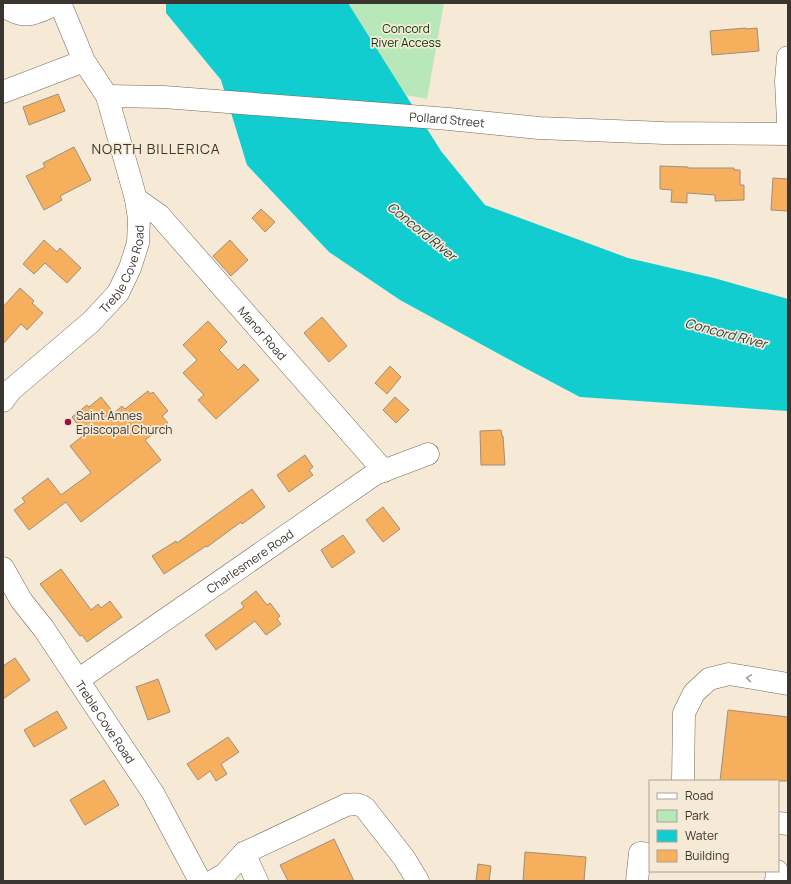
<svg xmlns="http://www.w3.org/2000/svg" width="791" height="884" font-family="Manrope,sans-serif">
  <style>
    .green { fill: #b8e8b9 }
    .water { fill: #12cdd0 }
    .building { fill: #f6af5c; stroke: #9e8e7f }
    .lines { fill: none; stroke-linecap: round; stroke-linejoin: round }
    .minor-casing { stroke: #736857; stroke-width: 23 }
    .minor { stroke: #fff; stroke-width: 22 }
    .oneway { stroke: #9c9a96 }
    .poi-dot { fill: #a40a3e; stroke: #f6ead6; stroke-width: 1.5 }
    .labels { text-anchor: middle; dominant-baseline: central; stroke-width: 3.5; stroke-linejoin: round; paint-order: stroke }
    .park-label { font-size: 12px; fill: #003908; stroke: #f6ead6 }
    .street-label { font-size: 12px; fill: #3a352e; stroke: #f6ead6 }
    .poi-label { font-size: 12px; fill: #3a352e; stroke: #f6ead6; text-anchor: start }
    .water-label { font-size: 13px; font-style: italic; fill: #1d3737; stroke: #f6ead6 }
    .quarter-label { font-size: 14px; letter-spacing: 1px; fill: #3a352e; stroke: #f6ead6 }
  </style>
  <rect width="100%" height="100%" fill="#f6ead6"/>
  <path class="green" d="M348 3H444L427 99 406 95Z"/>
  <path class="water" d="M166 3H348L441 151 485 205 628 258 714 278 788 299V411L580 397 523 367 400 300 329 252 247 165 221 80 166 13Z"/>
  <path class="building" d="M746 28V29L757 28 759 51 712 55 710 31Z
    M58 94 65 111 29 125 23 107Z
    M74 147 91 180 60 196 62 200 44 210 26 176 45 167 43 163Z
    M660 166 688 167V168H734V170H740V185H744V200L715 201V195L687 193V203L671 202 672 190 660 189Z
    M773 178 788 179V211L771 210Z
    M261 209 275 222 265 232 252 218Z
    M44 240 57 252 60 248 81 268 67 283 45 263 34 274 23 264Z
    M230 240 248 260 231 276 213 256Z
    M20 288 34 301 32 303 43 313 27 330 21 324 3 344V307Z
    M322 317 347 346 329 362 304 333Z
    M208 321 227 342 219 350 238 370 244 364 259 380 216 419 198 400 204 395 183 373 197 360 183 345Z
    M390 366 401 377 387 394 375 383Z
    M148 391 150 394 153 392 168 411 162 416 168 423 145 440 161 460 81 522 66 502 29 530 14 510 25 502 22 498 48 478 61 495 91 473 70 446 85 434 72 417 87 405 89 407 101 397 114 413 122 406 125 409Z
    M395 397 409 410 396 423 383 410Z
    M501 430 502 436H503L505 465H481L480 431Z
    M305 455 313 467 309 470 313 475 289 492 277 475Z
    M252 489 265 507 242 524 241 522 207 547 206 546 164 574 152 556 176 541 177 543Z
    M383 507 400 529 383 542 366 520Z
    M343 535 355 552 332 568 321 550Z
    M61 569 91 610 98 604 101 608 110 601 122 617 87 642 82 635 80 636 40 584Z
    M256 591 267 605 270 603 280 616 277 619 281 624 266 635 255 621 216 650 205 635 244 607 241 603Z
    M15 658 30 680 3 699V666Z
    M158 679 170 712 148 720 136 687Z
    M728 710 788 717V781H720Z
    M57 711 67 728 34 747 24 730Z
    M228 737 239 752 221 764 227 774 216 781 210 771 198 780 187 764Z
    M104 780 119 805 85 825 70 800Z
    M334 839 354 881H288L280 865Z
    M525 852 586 857 584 881H523Z
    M478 864 491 866 489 881H476Z"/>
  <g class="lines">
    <defs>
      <g id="minor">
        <path d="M3 5C25 22 36 13 58 3"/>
        <path d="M788 57 786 81 788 122"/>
        <path d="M3 92 84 61"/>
        <path id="s1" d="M107 96 164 97 449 119 539 128 664 133 788 134"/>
        <path id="s2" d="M136 199 159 215 384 471"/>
        <path id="s3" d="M3 401 11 390 91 322 118 293 130 268 138 243 139 219 136 199 107 96 84 61 60 3"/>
        <path id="s4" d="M3 568 21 600 44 629 153 793 200 881"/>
        <path id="s5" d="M78 680 375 474 428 454"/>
        <path d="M683 781 684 713 694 693 709 679 729 674 788 684"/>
        <path d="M778 823 788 824"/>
        <path d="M244 853 257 881"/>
        <path d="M213 881 225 874 244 853 346 805C354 804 358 803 365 808L404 858 418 881"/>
        <path d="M637 881 640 853 650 854"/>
        <path d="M776 881 777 871"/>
      </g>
    </defs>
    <use href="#minor" class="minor-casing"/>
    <use href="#minor" class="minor"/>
  </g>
  <defs><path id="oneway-chevron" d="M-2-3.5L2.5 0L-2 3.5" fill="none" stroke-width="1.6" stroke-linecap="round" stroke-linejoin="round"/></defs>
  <use class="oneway" href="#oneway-chevron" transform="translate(749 678) rotate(-171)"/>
  <circle class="poi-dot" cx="68" cy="422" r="4"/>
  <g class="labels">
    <g class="park-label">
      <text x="406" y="28">Concord<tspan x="406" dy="14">River Access</tspan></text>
    </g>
    <g class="street-label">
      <text stroke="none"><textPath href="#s1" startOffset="341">Pollard Street</textPath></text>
      <text stroke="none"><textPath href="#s3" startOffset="182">Treble Cove Road</textPath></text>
      <text stroke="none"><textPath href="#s2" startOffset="185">Manor Road</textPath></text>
      <text stroke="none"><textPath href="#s5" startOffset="209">Charlesmere Road</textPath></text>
      <text stroke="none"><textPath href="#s4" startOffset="185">Treble Cove Road</textPath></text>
    </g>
    <g class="poi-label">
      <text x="76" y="415">Saint Annes<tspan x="76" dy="14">Episcopal Church</tspan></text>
    </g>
    <g class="water-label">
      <text transform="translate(422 231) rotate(39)">Concord River</text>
      <text transform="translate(726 333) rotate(15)">Concord River</text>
    </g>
    <g class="quarter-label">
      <text x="156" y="148">NORTH BILLERICA</text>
    </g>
  </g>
  <rect width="791" height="884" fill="none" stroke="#3a352e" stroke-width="8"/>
  <rect x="649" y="780" width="130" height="92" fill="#f6ead6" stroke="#aba293"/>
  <rect x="657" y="793" width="20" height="6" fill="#ffffff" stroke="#aba293"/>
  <text x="685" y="800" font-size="12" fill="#3a352e">Road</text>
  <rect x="657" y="810" width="20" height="12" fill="#b8e8b9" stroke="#aba293"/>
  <text x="685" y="820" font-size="12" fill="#3a352e">Park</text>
  <rect x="657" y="830" width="20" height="12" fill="#12cdd0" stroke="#aba293"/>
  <text x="685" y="840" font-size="12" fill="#3a352e">Water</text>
  <rect x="657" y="850" width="20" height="12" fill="#f6af5c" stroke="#aba293"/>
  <text x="685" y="860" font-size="12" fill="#3a352e">Building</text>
</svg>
